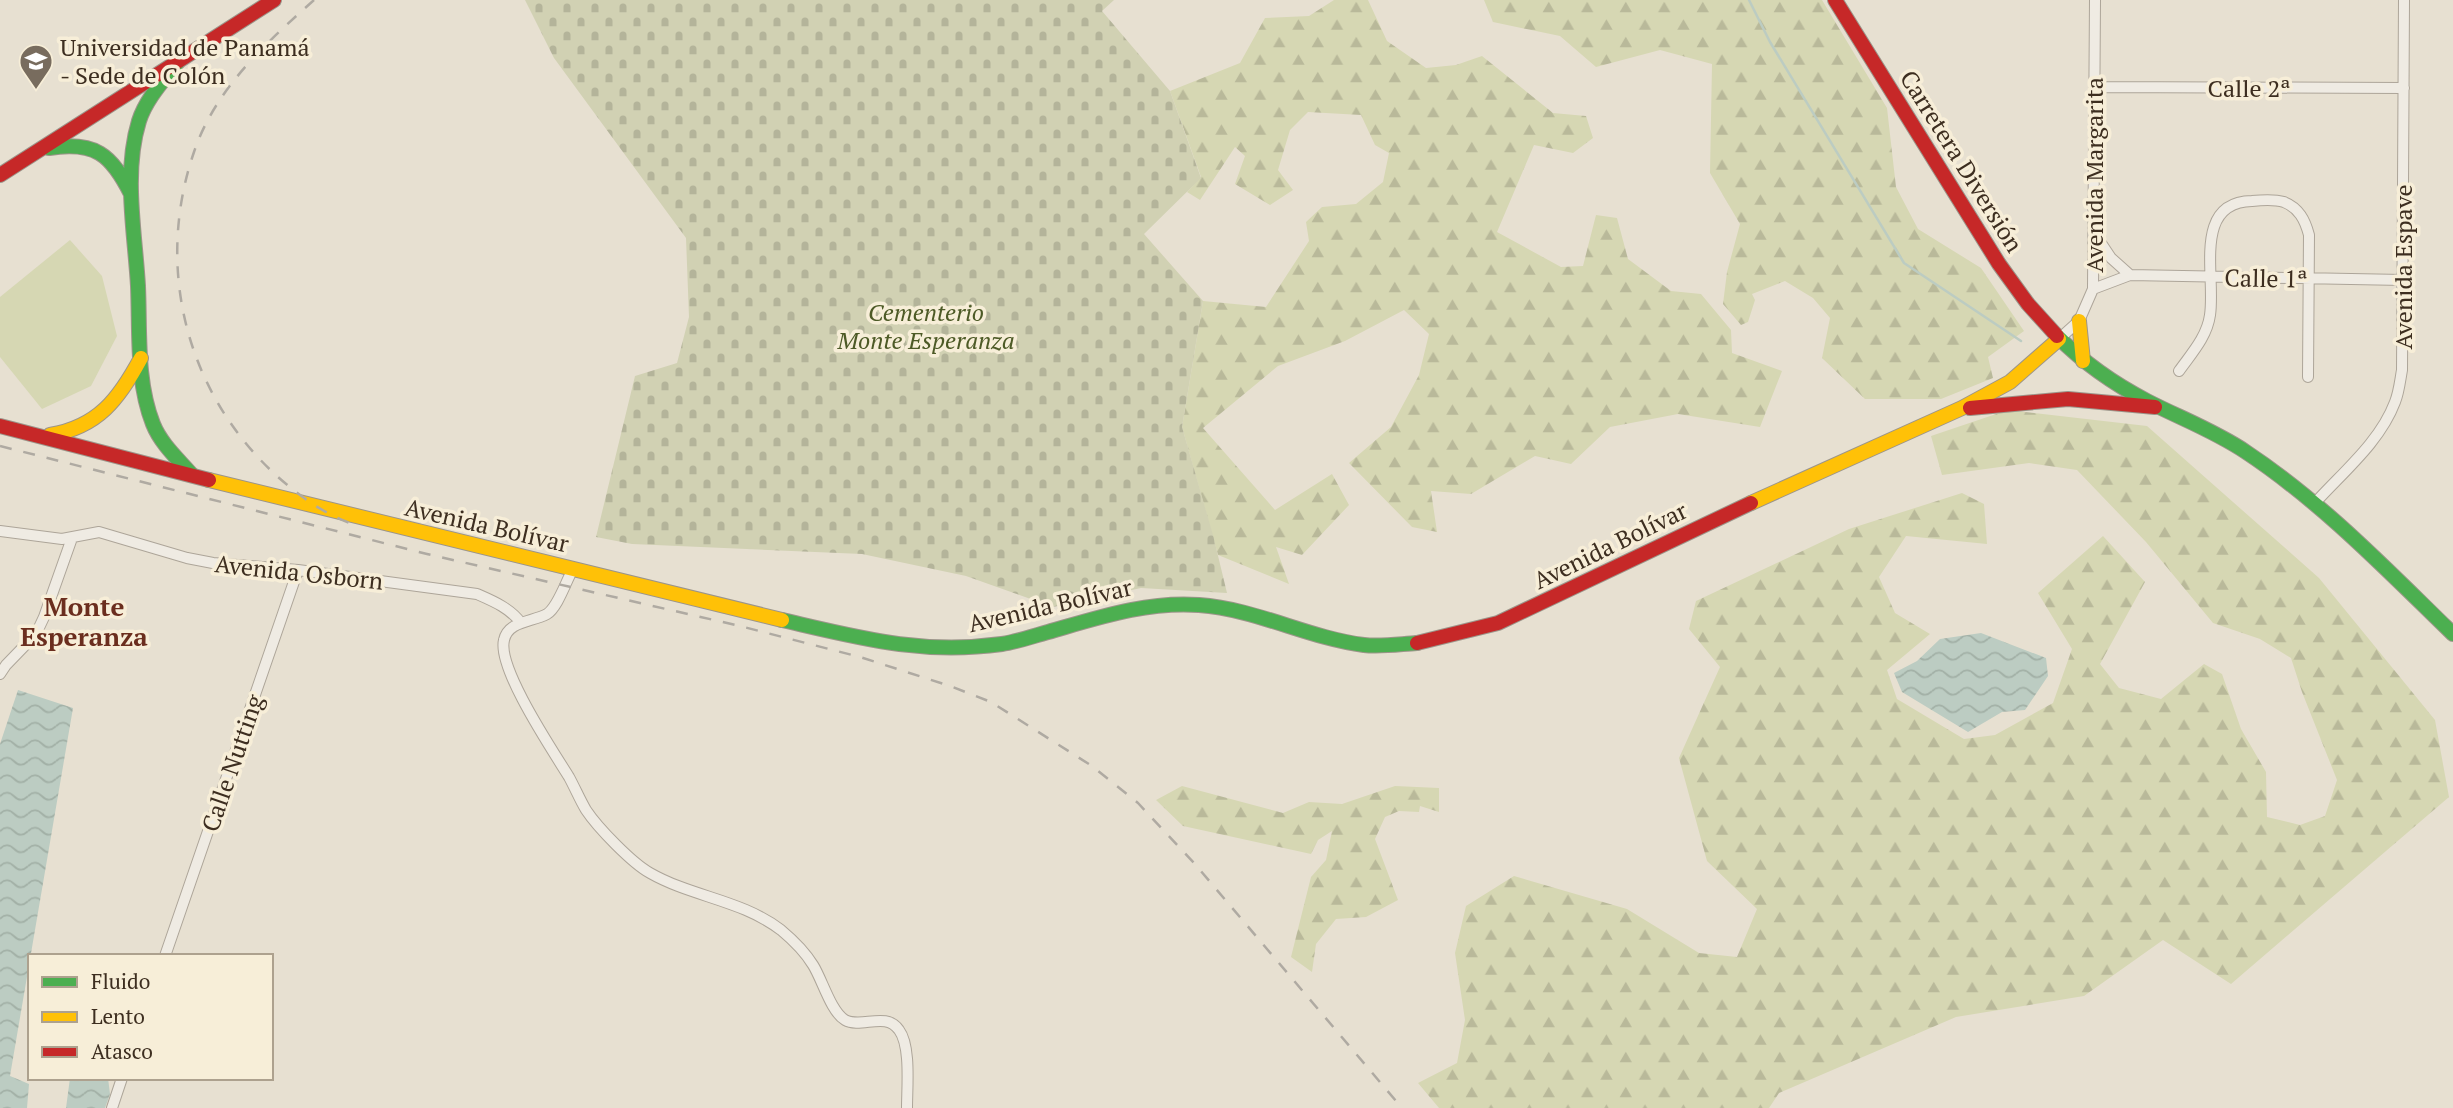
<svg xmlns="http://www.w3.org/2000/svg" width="2453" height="1108" font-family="'PT Serif',serif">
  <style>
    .forest { fill: url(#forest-firs) }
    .cemetery { fill: url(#cemetery-stones) }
    .park { fill: #d6d7b3 }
    .water { fill: url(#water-waves) }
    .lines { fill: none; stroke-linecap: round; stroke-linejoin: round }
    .stream { stroke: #bcccc2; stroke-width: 2.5 }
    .street-casing { stroke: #ada599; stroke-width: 12 }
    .fast-casing { stroke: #9c958a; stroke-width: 16 }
    .slow-casing { stroke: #9c958a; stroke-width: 16 }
    .jam-casing { stroke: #9c958a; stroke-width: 16 }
    .street { stroke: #efebe3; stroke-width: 10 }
    .fast { stroke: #4caf50; stroke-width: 14 }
    .slow { stroke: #ffc107; stroke-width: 14 }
    .jam { stroke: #c62828; stroke-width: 14 }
    .rail { stroke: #afaaa2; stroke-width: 2.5; stroke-dasharray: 12 12; stroke-linecap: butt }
    .labels { text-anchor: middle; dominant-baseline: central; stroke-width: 7; stroke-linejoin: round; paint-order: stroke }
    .poi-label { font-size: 24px; fill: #3d2e20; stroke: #f7eed8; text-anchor: start }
    .street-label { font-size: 24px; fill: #3d2e20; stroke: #f7eed8 }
    .park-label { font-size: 24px; font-style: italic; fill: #4d5a26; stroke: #f7eed8 }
    .neighbourhood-label { font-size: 26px; font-weight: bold; fill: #6b2e1e; stroke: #f7eed8 }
  </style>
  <defs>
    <pattern id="forest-firs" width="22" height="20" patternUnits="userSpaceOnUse" patternTransform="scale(1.75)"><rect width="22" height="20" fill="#d6d7b3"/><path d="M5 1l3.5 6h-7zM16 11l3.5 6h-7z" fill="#b9b99a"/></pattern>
    <pattern id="cemetery-stones" width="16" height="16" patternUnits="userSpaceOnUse" patternTransform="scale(1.75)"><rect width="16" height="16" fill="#d1d1b3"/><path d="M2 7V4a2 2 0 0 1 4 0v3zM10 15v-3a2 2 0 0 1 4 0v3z" fill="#b4b49a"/></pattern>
    <pattern id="water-waves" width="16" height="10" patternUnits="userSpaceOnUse" patternTransform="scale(1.75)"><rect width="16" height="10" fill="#bcccc2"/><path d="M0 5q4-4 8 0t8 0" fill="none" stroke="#a2b0a6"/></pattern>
  </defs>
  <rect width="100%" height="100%" fill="#e7e0d1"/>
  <path class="forest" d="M1334 0H1368L1387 41 1426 68 1456 65 1482 56 1553 113 1586 116 1593 138 1573 153 1534 145 1497 232 1561 267 1583 266 1596 215 1617 218 1628 259 1671 291 1701 294 1731 330 1732 353 1782 371 1760 427 1678 414 1610 427 1571 464 1535 456 1471 494 1431 491 1437 532 1412 527 1349 463 1391 427 1419 375 1429 334 1404 310 1345 341 1278 366 1203 428 1275 510 1332 474 1349 505 1302 555 1276 547 1289 584 1218 555 1182 427 1203 301 1266 307 1309 241 1306 222 1322 207 1356 204 1383 182 1389 153 1375 145 1361 115 1308 112 1290 130 1278 170 1293 190 1270 205 1235 184 1245 156 1235 147 1200 200 1187 192 1201 177 1170 91 1240 63 1265 18 1309 16Z
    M1484 0H1822L1887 108 1896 187 1918 229 1981 268 2024 331 1988 357 1993 378 1941 399H1865L1822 358 1830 318 1813 298 1785 281 1752 294 1755 300 1748 322 1741 325 1723 304 1727 272 1740 224 1710 173 1712 64 1660 50 1596 67 1560 36 1493 22Z
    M2008 410 2147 426 2319 578 2435 720 2449 797 2231 984 2163 940 2084 996 1956 1017 1779 1093 1769 1108H1439L1418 1083 1457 1063 1465 1020 1455 953 1466 906 1514 876 1627 909 1699 953 1737 957 1757 909 1707 861 1679 758 1720 667 1689 629 1696 601 1849 529 1962 493 1984 504 1987 544 1906 536 1879 577 1895 613 1930 634 1887 670 1897 699 1964 739 1995 735 2053 703 2072 649 2038 593 2103 536 2145 582 2100 664 2119 688 2161 699 2204 664 2222 674 2241 729 2266 772 2267 817 2300 825 2325 816 2337 780 2302 692 2291 658 2260 639 2213 623 2146 542 2077 470 2029 463 1942 475 1931 436Z
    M1182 786 1283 813 1309 802 1342 804 1395 786 1439 788V812L1420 806 1419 812 1399 811 1385 817 1375 839 1398 900 1366 917 1336 919 1316 944 1312 972 1291 957 1311 877 1326 860 1332 831 1318 840 1311 854 1183 826 1156 800Z"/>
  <path class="cemetery" d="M525 0H1114L1102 11 1170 91 1201 178 1144 234 1203 301 1182 427 1213 535 1227 593 1141 588 1053 607 966 576 862 554 632 544 596 537 635 376 677 363 689 317 686 238 554 58Z"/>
  <path class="park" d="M70 240 102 276 117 336 91 386 42 409 0 357V297Z"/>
  <path class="water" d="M1981 633 2046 658 2048 676 2025 710 2002 712 1968 732 1902 692 1894 673 1917 661 1940 639Z
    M18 690 73 708 10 1076 29 1084 27 1108H0V744Z
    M70 1078H108L110 1094 105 1108H66Z"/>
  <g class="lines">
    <path class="stream" d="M1749 0 1770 42 1904 263 2021 341"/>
    <defs>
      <path id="street" d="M2094 87 2404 88
        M2095 234 2111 258 2130 275
        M2093 289 2130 275 2403 280
        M2059 339 2079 321 2093 289 2095 0
        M2179 371C2191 354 2207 337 2210 315 2216 276 2192 202 2252 201 2262 200 2274 199 2284 202 2299 208 2305 220 2309 235L2308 377
        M2315 503C2343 472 2380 442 2395 402 2399 392 2400 381 2402 370L2404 0
        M0 531 62 539 99 532 187 558 213 563 298 570 477 594C493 601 510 608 521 623
        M573 569C566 581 558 607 547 614 532 622 508 621 504 640 497 668 553 751 569 777 575 788 580 800 586 810 598 828 632 863 650 873 692 897 742 900 781 930 793 940 805 952 813 965 822 979 831 1012 845 1020 861 1029 886 1011 899 1030 911 1046 907 1087 907 1108
        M0 674 6 665 36 634 44 617 72 538
        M165 956 298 570
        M112 1108 122 1078"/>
      <path id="fast" d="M177 63C163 81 146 99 139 121 123 173 135 233 138 286 140 332 136 381 153 424 161 444 178 459 192 475
        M49 148C95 141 111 154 131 194
        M2057 336C2083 362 2114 384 2147 401 2180 418 2215 431 2246 452 2323 503 2387 570 2453 634
        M782 620C860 638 921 655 1002 644 1017 642 1033 636 1048 632 1097 618 1147 601 1199 605 1256 609 1308 638 1364 645 1381 647 1400 644 1417 643"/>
      <path id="slow" d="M2079 321 2083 361
        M50 435C98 427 119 399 141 358
        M209 480 782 620
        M1751 503 1962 408 2010 382 2059 339"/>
      <path id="jam" d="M1835 0 1999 264 2028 304 2057 336
        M0 175 274 0
        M1970 408 2068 399 2155 407
        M0 426 209 480
        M1417 643 1498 623 1751 503"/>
    </defs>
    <use href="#street" class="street-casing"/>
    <use href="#fast" class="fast-casing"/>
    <use href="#slow" class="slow-casing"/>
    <use href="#jam" class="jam-casing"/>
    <use href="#street" class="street"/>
    <use href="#fast" class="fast"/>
    <use href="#slow" class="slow"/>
    <use href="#jam" class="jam"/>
    <path class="rail" d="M314 0C266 43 215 89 194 152 154 269 187 395 278 477 302 498 328 517 359 526
      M0 446 427 554 740 626 860 657 950 686 991 702 1092 766 1138 803 1194 863 1402 1108"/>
  </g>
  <defs>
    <symbol id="university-pin" viewBox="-11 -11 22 30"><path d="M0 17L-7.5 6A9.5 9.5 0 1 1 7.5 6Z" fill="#786c5e" stroke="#f7eed8"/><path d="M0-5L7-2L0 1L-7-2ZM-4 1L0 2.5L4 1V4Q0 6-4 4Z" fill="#fff"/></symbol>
  </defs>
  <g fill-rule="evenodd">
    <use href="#university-pin" x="17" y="42" width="38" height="52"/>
  </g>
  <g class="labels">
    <g class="poi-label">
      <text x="60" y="47">Universidad de Panamá<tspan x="60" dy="28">- Sede de Colón</tspan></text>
    </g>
    <g class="street-label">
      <text x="2249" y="88">Calle 2ª</text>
      <text transform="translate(1962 161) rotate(58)">Carretera Diversión</text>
      <text transform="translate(2094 175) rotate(-90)">Avenida Margarita</text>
      <text transform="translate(2403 267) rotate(-90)">Avenida Espave</text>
      <text transform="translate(2266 278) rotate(1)">Calle 1ª</text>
      <text transform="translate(487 525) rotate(13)">Avenida Bolívar</text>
      <text transform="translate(1610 545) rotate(-26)">Avenida Bolívar</text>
      <text transform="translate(299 572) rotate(6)">Avenida Osborn</text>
      <text transform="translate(1050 605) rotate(-13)">Avenida Bolívar</text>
      <text transform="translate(232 763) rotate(-71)">Calle Nutting</text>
    </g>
    <g class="park-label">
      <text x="926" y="312">Cementerio<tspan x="926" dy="28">Monte Esperanza</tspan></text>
    </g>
    <g class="neighbourhood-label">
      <text x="84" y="606">Monte<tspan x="84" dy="30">Esperanza</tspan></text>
    </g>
  </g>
  <rect x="28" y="954" width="245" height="126" fill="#f7eed8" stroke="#ada18e" stroke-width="2"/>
  <rect x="42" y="977" width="35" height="10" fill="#4caf50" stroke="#ada18e" stroke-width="2"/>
  <text x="91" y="989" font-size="21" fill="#3d2e20">Fluido</text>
  <rect x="42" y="1012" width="35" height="10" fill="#ffc107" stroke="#ada18e" stroke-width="2"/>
  <text x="91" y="1024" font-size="21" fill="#3d2e20">Lento</text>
  <rect x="42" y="1047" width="35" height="10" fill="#c62828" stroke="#ada18e" stroke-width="2"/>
  <text x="91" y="1059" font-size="21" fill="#3d2e20">Atasco</text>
</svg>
